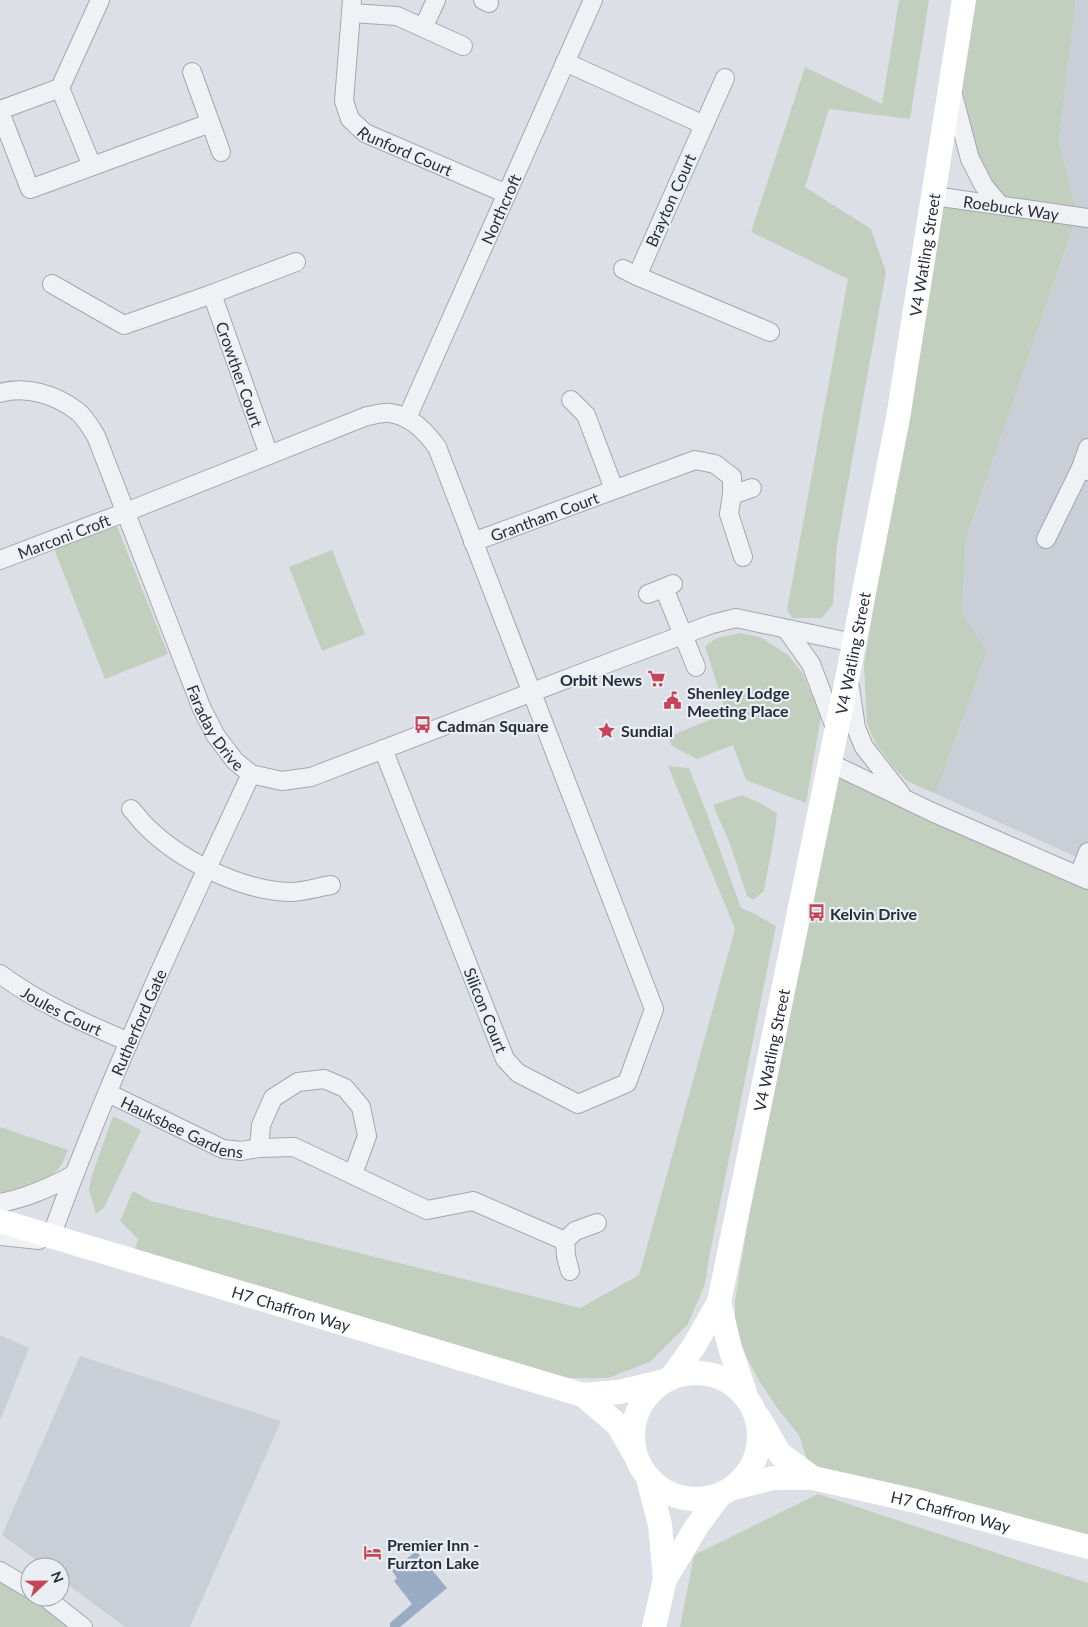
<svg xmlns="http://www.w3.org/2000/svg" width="1088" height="1627" font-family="Lato,sans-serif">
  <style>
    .built { fill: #cacfd7 }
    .green { fill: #c2cfbe }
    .water { fill: #98adc4 }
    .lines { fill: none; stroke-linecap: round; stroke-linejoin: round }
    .street-casing { stroke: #a2a7af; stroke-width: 20 }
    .street { stroke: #eff1f4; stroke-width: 18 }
    .secondary { stroke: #fff; stroke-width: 24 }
    .labels { text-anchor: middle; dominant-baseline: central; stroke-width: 4.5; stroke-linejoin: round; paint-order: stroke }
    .street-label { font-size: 16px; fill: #272e3b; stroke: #ebeff4 }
    .poi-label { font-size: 16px; font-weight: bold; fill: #272e3b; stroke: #ebeff4; text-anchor: start }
  </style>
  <rect width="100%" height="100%" fill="#dce0e6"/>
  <path class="built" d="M1076 0H1088V862L936 794 987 651 962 613 966 539 1077 216 1059 138Z
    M0 1335 29 1348 0 1421Z
    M80 1356 281 1421 190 1627H125L60 1579V1567H45L2 1535Z"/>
  <path class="green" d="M899 0H929L910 119 829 109 805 187 871 229 886 272 837 544 833 604 822 618H792L787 610 848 279 751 232 805 67 882 104Z
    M964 0H1076L1059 138 1077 216 966 539 962 613 987 651 936 794 907 781 894 768 876 744 867 724 864 665 888 521 934 196 999 205 984 186 951 86Z
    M116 524 168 654 105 679 54 549Z
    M332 550 365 634 322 651 289 567Z
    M740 633 760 637 788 655 803 674 821 717 806 803 746 780 733 745 697 759 672 746 668 737 726 713 705 646 717 638Z
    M830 763 1088 880V1547L813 1478 799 1435 778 1409 761 1384 746 1356 735 1331V1301L796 921Z
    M668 766 689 768 707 814 741 908 755 914 776 926 709 1258 705 1284 688 1324 650 1362 608 1378H567L135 1249 138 1239 120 1221 133 1191 151 1201 580 1308 639 1275 735 929Z
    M742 795 760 803 777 813C775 839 768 865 764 891L753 900 747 896 730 844 713 805Z
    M113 1116 141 1130 104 1208 96 1214 89 1190 92 1175Z
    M0 1127 68 1150C65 1156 63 1164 59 1168 45 1183 20 1191 0 1192Z
    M818 1494 1088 1583V1627H680L694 1555Z
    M0 1571 30 1597H45L83 1627H0Z"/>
  <path class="water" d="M416 1551 447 1588 400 1627H390V1623L412 1604 394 1581 397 1578 392 1571Z"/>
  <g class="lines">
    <defs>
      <g id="street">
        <path id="s1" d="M352 0 344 101 350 119 365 133 507 194"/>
        <path d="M483 0 489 3"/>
        <path d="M351 13 397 16 463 46"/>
        <path d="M424 26 436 0"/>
        <path d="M565 62 704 125 637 276 770 332"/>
        <path d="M192 72 221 152"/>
        <path d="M60 88 92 166"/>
        <path d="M952 91 970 159 984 186 1000 205"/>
        <path d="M0 110 60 88 100 0"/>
        <path d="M0 112 30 189 210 123"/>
        <path d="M704 125 725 78"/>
        <path id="s2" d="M934 196 1088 218"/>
        <path d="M623 269 637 276"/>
        <path id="s3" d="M52 284 124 325 212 294 269 455"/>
        <path d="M212 294 296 262"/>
        <path id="s4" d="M0 393C26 385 56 395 77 411 85 417 91 428 96 436L202 709 216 736 235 761 251 774 282 781 311 777 616 660 712 624 736 618 854 643"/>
        <path d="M571 400 586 415 614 489"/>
        <path id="s5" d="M407 418 593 0"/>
        <path d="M1088 448 1081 468 1088 471"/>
        <path d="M732 495 752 488"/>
        <path d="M1046 539 1081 468"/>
        <path id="s6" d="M473 542 695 460 715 464 732 477V495L729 514 743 557"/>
        <path id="s7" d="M0 560 126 512 367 416C374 415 383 412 390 413 411 416 425 431 437 447L654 1009 627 1083 578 1104 518 1073 505 1059 383 749"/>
        <path d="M664 588 696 667"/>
        <path d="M648 594 673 584"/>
        <path d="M786 629 811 664 836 730"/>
        <path d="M850 687 856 728 864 747 901 794"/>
        <path d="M830 763 932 812 1088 880"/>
        <path d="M131 809C137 815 142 823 149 829 182 861 243 891 290 892 303 892 318 887 331 885"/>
        <path d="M1079 875 1088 852"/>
        <path id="s8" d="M0 974C39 1003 84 1023 129 1042"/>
        <path id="s9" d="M108 1093 223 1149 241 1151 259 1148 294 1147 427 1210 473 1201 565 1241 566 1256 570 1271"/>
        <path d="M259 1148 261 1125 273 1098 298 1082 324 1079 345 1088 361 1107 367 1136 353 1174"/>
        <path d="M0 1203C27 1198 49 1188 73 1175"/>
        <path d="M0 1236 39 1240"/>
        <path id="s10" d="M51 1237C108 1079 180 926 251 774"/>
        <path d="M565 1241 575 1231 597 1223"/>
        <path d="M0 1571 30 1589"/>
        <path d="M45 1597 83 1627"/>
      </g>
    </defs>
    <use href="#street" class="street-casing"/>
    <use href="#street" class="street"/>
    <g class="secondary">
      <path id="s11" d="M0 1221 583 1395 619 1392 665 1381"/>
      <path d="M719 1302 730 1348 746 1396"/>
      <circle cx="696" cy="1436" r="63"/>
      <path id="s12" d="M672 1377 694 1346 719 1302 848 674 898 418 964 0"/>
      <path d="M583 1395 618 1425 634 1453"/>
      <path d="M759 1418 780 1454 813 1478"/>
      <path d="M648 1478 660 1525 665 1579 654 1627"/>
      <path id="s13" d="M734 1488 773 1478H813L916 1501 1088 1547"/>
      <path d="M665 1579 697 1526 719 1496"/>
    </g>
  </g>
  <defs>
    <symbol id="supermarket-bare" viewBox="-9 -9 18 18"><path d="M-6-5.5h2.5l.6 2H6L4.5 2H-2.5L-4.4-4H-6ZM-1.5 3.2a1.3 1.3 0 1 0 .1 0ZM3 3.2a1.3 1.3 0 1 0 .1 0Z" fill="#c64558" stroke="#ebeff4" stroke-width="2.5" paint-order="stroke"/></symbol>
    <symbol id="civic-bare" viewBox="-9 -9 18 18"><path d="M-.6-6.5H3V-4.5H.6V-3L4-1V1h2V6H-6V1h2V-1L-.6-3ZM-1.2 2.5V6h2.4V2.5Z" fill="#c64558" stroke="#ebeff4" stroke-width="2.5" paint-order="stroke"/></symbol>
    <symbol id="bus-bare" viewBox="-9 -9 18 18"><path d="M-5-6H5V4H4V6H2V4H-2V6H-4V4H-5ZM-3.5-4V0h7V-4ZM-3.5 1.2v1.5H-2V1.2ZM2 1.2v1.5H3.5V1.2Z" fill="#c64558" stroke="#ebeff4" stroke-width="2.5" paint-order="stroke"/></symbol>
    <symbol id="sight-bare" viewBox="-9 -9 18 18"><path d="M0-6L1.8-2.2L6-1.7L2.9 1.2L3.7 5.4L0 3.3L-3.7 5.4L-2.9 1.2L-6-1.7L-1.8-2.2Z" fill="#c64558" stroke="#ebeff4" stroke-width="2.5" paint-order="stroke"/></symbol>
    <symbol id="hotel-bare" viewBox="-9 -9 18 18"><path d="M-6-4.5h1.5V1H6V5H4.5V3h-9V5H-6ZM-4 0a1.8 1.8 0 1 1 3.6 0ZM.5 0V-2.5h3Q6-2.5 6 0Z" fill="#c64558" stroke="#ebeff4" stroke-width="2.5" paint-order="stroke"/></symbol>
  </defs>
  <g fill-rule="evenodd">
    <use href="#supermarket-bare" x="644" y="666" width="25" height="25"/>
    <use href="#civic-bare" x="660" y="688" width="25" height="25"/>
    <use href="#bus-bare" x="410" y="712" width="25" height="25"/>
    <use href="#sight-bare" x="594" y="718" width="25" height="25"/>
    <use href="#bus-bare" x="804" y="900" width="25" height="25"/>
    <use href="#hotel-bare" x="360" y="1540" width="25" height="25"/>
  </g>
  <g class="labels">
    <g class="street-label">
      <text stroke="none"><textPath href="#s1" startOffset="185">Runford Court</textPath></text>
      <text transform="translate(670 200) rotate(-66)">Brayton Court</text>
      <text stroke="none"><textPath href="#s2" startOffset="78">Roebuck Way</textPath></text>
      <text stroke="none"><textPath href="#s5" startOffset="229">Northcroft</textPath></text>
      <text stroke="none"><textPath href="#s12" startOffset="1156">V4 Watling Street</textPath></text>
      <text stroke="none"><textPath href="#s3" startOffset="261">Crowther Court</textPath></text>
      <text stroke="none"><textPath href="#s6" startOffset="76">Grantham Court</textPath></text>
      <text stroke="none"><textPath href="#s7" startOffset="68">Marconi Croft</textPath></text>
      <text stroke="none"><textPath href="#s12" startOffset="751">V4 Watling Street</textPath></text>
      <text stroke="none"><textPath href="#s4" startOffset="429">Faraday Drive</textPath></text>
      <text stroke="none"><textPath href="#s8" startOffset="72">Joules Court</textPath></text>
      <text transform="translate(486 1010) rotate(68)">Silicon Court</text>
      <text stroke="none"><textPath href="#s10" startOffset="232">Rutherford Gate</textPath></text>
      <text stroke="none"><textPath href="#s12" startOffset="346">V4 Watling Street</textPath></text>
      <text stroke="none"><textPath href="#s9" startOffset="82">Hauksbee Gardens</textPath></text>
      <text stroke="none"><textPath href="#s11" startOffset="304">H7 Chaffron Way</textPath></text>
      <text stroke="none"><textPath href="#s13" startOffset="222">H7 Chaffron Way</textPath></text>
    </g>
    <g class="poi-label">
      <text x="642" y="679" text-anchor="end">Orbit News</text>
      <text x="687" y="692">Shenley Lodge<tspan x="687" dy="18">Meeting Place</tspan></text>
      <text x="437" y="725">Cadman Square</text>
      <text x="621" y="730">Sundial</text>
      <text x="830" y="913">Kelvin Drive</text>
      <text x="387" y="1544">Premier Inn -<tspan x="387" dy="18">Furzton Lake</tspan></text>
    </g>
  </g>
  <g transform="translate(45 1582) rotate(68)"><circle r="24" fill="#ebeff4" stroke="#9da2aa"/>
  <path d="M0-4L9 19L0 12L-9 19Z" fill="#c64558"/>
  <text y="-8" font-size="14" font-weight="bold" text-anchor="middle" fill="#272e3b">N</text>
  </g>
</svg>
